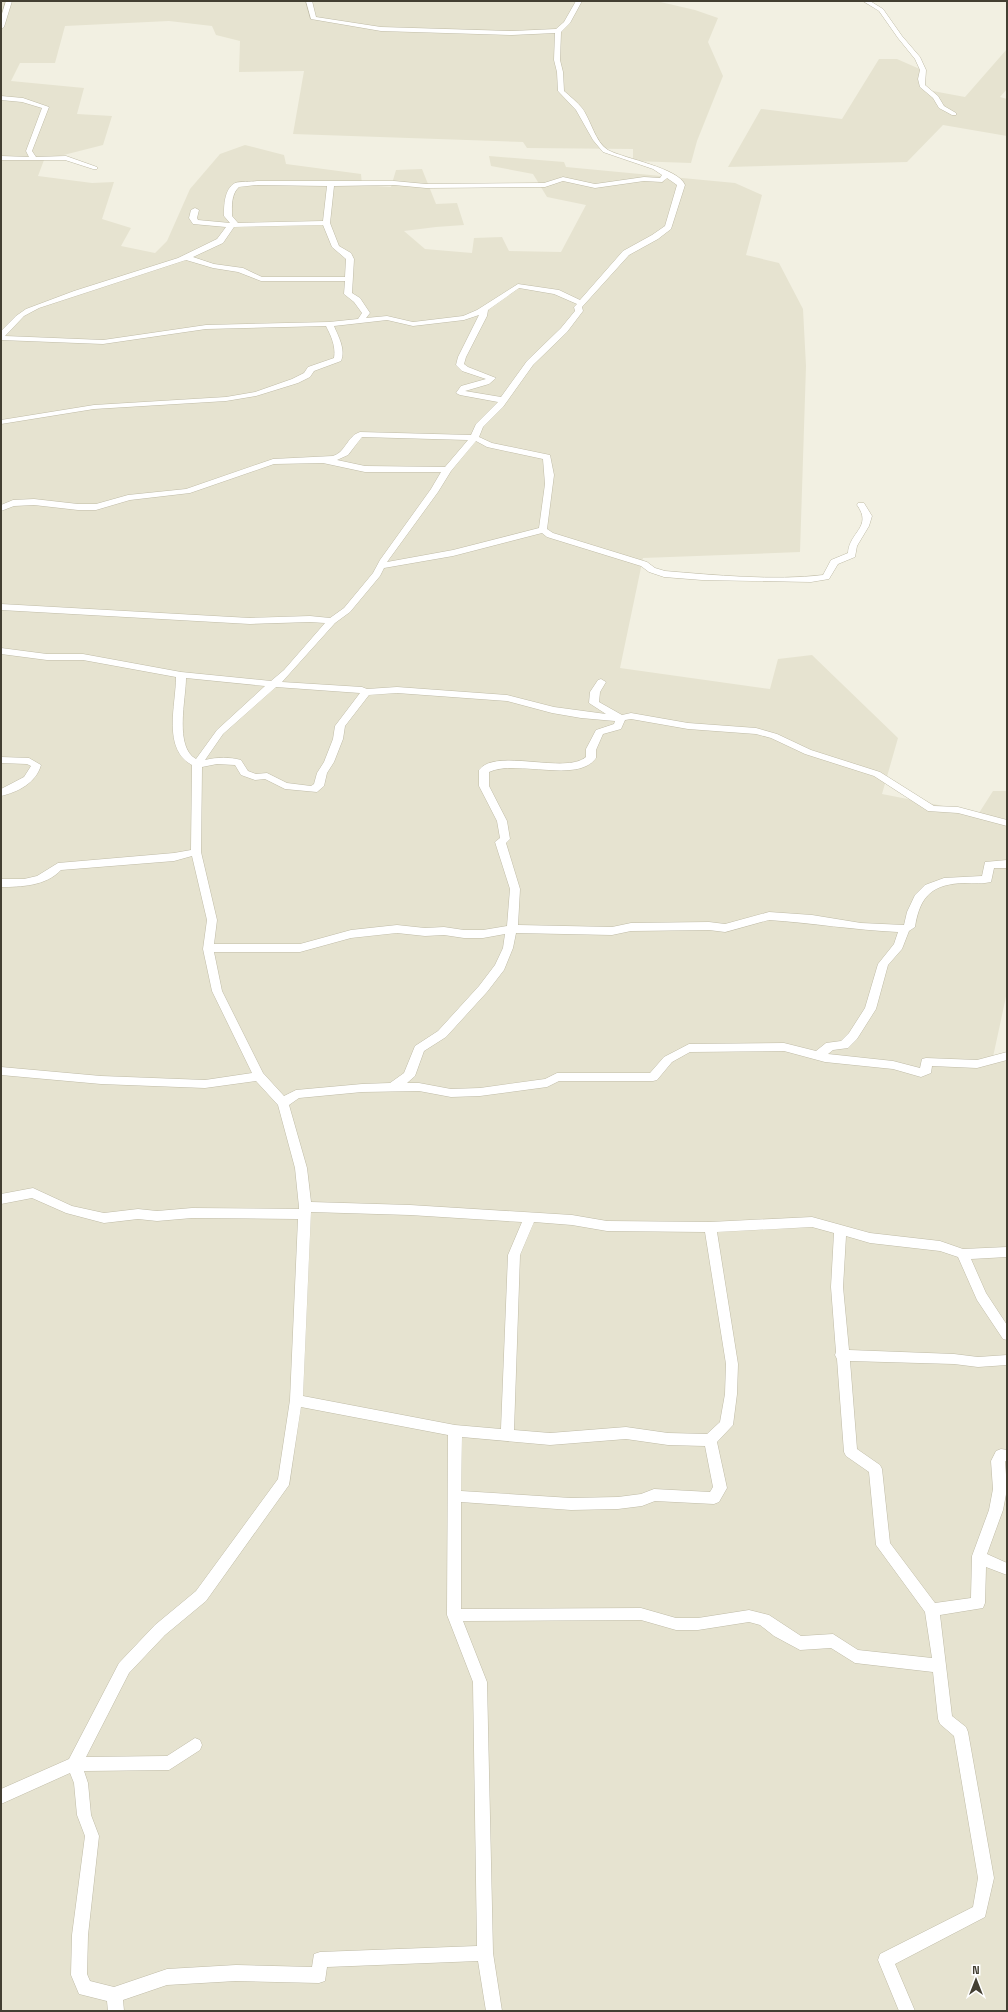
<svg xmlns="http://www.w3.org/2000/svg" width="1008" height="2012" font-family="'Space Grotesk',sans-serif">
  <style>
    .residential { fill: #e6e3d0 }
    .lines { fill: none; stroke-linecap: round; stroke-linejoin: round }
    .street-casing { stroke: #c0bca7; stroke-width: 1 }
    .street { fill: #fff; fill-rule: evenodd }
  </style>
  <rect width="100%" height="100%" fill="#f2f0e2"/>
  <path class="residential" d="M1 1H656L695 10 718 18 708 42 723 76 697 141 691 163 633 161V149L527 148 523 142 293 134 304 71 239 72 240 41 216 35 212 26 169 21 65 26 55 63H20L11 81 84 88 77 114 112 116 103 145 44 160 38 176 92 183 114 182 102 219 131 228 121 246 155 253 167 241 190 189 220 154 245 145 284 155 286 164 361 174 362 185 391 187 396 170 422 169 436 204 457 203 464 225 436 227 404 231 425 249 472 253 474 238 502 237 509 251 561 252 586 205 547 197 533 174 491 166 489 156 564 162 566 167 735 183 762 195 746 255 779 263 803 309 806 366 800 552 643 558 620 668 770 689 778 659 812 655 898 738 882 794 979 813 993 791H1007V992L993 1057H1007V2011H1Z
    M1007 49V89L1000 97 1007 99V136L943 125 907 162 728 167 761 109 842 119 879 59H897L922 70V89L965 97Z"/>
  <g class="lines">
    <defs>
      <path id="street" d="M6 1H12L4 27 1 29V17Z
        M306 1H312L316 17 381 27 512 31 556 29 564 22 576 1H582L570 23 561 32 560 60 563 72 564 91C570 96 577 102 582 108 591 120 595 142 608 150 625 159 679 168 685 185L671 229 658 239 629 255 582 307 583 311 567 332 533 365 503 407 483 427 479 437 492 443 550 455 554 475 547 529 553 533 647 562 655 568 665 571C714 575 774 581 823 575L831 560 848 553C849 532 873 527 857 505L858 503H864L872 516 869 526 857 546 855 557 838 564 829 579 811 582 702 580 664 577 649 572 641 566 547 537 542 533 453 556 384 568 380 576 350 612 335 623 282 682 362 687 367 689 397 687 507 695 554 707 606 714 589 703 590 692 598 680 601 679 606 682 600 692 599 702 622 715 631 713 688 723 756 728 777 734 811 750 880 772 934 806 958 807 1007 820V826L958 813 928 811 874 776 805 754 771 738 756 734 688 729 631 719 625 720 621 729 603 734 596 750V758C578 784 517 759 489 772V786L507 821 510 839 506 843 520 889 518 925 612 927 631 923 709 922 725 924 769 912 812 915 861 923 904 925 907 912 915 895 925 885 944 878 982 876 985 862 1007 860V868H994L991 882C983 884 974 883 965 883 933 884 920 895 915 927L909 931 902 949 888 965 876 1009 857 1039 848 1048 833 1050 828 1054 893 1061 920 1068 922 1059 926 1058 977 1060 1007 1052V1060L977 1068 932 1066 931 1073 921 1077 893 1069 825 1062 784 1051 690 1052 672 1062 657 1080 653 1081H559L547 1087 480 1096 451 1097 419 1091 362 1092 299 1098 289 1105 307 1168 311 1202 410 1205 572 1215 607 1221 710 1222 812 1217 870 1233 940 1241 963 1249 1007 1247V1257L971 1259 986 1293 1007 1325V1340L1003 1339 977 1300 958 1257 940 1251 870 1243 846 1236 843 1287 849 1350 954 1354 978 1357 1007 1355V1365L978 1367 954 1364 850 1361 857 1449 880 1465 882 1469 890 1543 935 1603 971 1598 972 1556 989 1510 993 1489 991 1461 996 1451 1001 1449 1007 1450V1462L1005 1461 1007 1489 1003 1510 987 1554 1007 1563V1575L986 1567 985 1603 983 1608 940 1615 952 1716 966 1727 968 1732 994 1878 985 1917 895 1964 915 2011H899L878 1960 880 1954 973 1907 978 1878 954 1736 940 1724 938 1719 933 1672 855 1663 831 1648 800 1650 774 1636 760 1625 749 1622 698 1630H676L641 1620 463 1621 487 1682 493 1953 502 2011H486L478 1961 327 1967 325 1981 319 1983 236 1981 167 1985 123 2000 124 2011H108L107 2001 79 1994 71 1975 72 1935 85 1836 77 1815 74 1783 70 1773 1 1804V1789L69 1759 119 1663 155 1625 196 1591 278 1479 290 1400 298 1219 192 1218 157 1221 138 1219 104 1223 66 1213 32 1198 1 1204V1194L33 1188 72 1206 104 1213 138 1209 157 1211 192 1208 299 1209V1207L295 1168 278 1105 256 1081 205 1088 101 1084 1 1075V1067L101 1076 205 1080 252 1073 212 991 203 949 207 920 192 856 174 861 61 870C46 886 21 887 1 887V879H24L37 876 58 863 174 853 191 850 192 765C162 749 176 705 176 677L83 660H47L1 654V648L47 654H83L181 672 271 681 284 670 325 623 310 622 250 624 1 610V604L250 618 310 616 330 618 344 608 373 573 380 560 431 489 441 472H365L323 463 274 464 190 493 130 500 96 510H78L34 505 14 506 1 511V505L13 500 34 499 78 504H96L128 495 186 489 273 459 333 456C346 452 347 436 360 432L471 435 476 424 498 402 460 395 456 393 461 386 486 379 462 371 456 365 458 357 479 315 464 320 413 326 387 320 334 326C338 336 346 349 341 361L314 371 310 377 298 383 256 396 226 401 94 409 1 424V420L94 405 226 397 255 392 292 379 304 373 308 367 334 358C336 346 331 336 326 326L206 329 103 344 1 340V331L16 316 26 309 74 291 178 258 217 239 226 227 193 224 189 218 191 210 195 208 199 210 197 218 198 220 230 223 224 216C224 206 224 189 235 183 240 181 251 182 257 181H394L426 184 544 183 563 177 595 184 644 177 660 178 662 175 653 169 603 152 593 140 576 110 558 91 557 72 554 60 555 33 512 35 381 31 311 19ZM667 178 677 185 665 226 652 235 623 251 580 300 559 290 518 284 477 310 463 316 413 322 387 316 366 318 370 313 360 298 352 293 354 259 351 253 339 246 330 223 334 186 394 185 426 188 545 187 563 181 595 188 644 181 662 182ZM257 185 327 186 323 221 238 223 232 216C232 206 231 194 239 187ZM323 225 332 247 346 259 345 277H262L243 268 214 264 193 257 223 243 234 227ZM186 260 213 268 238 272 261 281H345L344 294 354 302 362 313 358 319 329 322 206 325 103 340 5 336 24 316 39 308ZM519 288 554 294 577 304 574 307 575 311 561 328 527 361 501 397 465 391 489 384 496 378 468 367 464 364 466 357 487 316 488 310ZM362 437 468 440 445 467 365 466 337 460 348 455ZM476 441 487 447 543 459 545 484 539 528 453 550 387 562 438 492 451 471ZM186 678 265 686 217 730 196 759C174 747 186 699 186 678ZM276 687 360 693 335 726 333 739 324 762 317 773 314 784 311 786 287 783 267 773 256 774 248 771 241 760C230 757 217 757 205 760L223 734ZM397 693 507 701 552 713 581 718 615 721 614 724 596 730 586 749V757C565 775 496 747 479 770V786L497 821 500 838 495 842 510 889 507 926 483 930H464L444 927 425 928 397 925 351 930 300 944H214L217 920 201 852 202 767 217 764 235 765 241 775 255 780 265 779 285 789 317 792 324 786 327 773 334 762 343 739 345 726 369 695ZM769 920C812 923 855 930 898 932L894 944 878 964 865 1008 849 1033 841 1041 826 1043 816 1051 784 1043 689 1044 664 1057 650 1073H557L545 1079 480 1088 451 1089 419 1083H407L415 1076 424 1051 446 1037 487 992 504 970 513 948 516 933 612 935 631 931 709 930 725 932ZM397 933 425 936 444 935 464 938H483L505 934 503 948 495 965 479 986 438 1031 415 1046 404 1073 390 1083 362 1084 296 1090 284 1096 263 1073 222 991 214 952H300L351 938ZM311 1212 410 1215 522 1222 508 1255 501 1429 455 1425 303 1396ZM534 1222 572 1225 607 1231 705 1232 726 1364 725 1394 720 1422 707 1434 668 1433 626 1427 550 1433 514 1430 520 1255ZM812 1227 834 1233 831 1287 836 1352 835 1355 837 1359 844 1452 846 1456 869 1472 876 1545 925 1612 932 1658 858 1650 833 1634 801 1636 769 1615 749 1610 698 1618H676L641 1608 461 1609V1502L571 1510 618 1509 642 1506 655 1501 714 1504 719 1502 727 1488 717 1442 733 1425 737 1394 738 1364 717 1232ZM301 1407 448 1435 447 1615 473 1682 477 1946 320 1952 314 1954 312 1967 236 1965 167 1969 114 1987 90 1981 87 1974 88 1935 99 1836 91 1815 88 1783 84 1771 169 1770 200 1750 202 1745 200 1740 195 1738 167 1756 86 1757 129 1673 165 1635 206 1601 289 1485ZM462 1437 550 1445 626 1439 668 1445 705 1446 713 1487 710 1492 654 1489 641 1494 618 1497 571 1498 461 1491Z
        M863 1H870L883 9 902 36 920 57 926 70 925 85 938 96 944 106 956 113V115H952L939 108 933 98 920 87 918 79 920 70 915 59 898 38 879 11Z
        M1 96 23 98 49 107 32 151 36 157 66 156 97 167V169H93L65 160H1V156L29 157 26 151 42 108 22 102 1 100Z
        M1 757 29 758 41 765C36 783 18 792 1 796V789L24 777 31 766 27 764 1 763Z"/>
    </defs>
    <use href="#street" class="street-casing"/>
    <use href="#street" class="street"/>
  </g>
  <rect width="1008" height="2012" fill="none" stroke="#433f32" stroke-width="4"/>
  <g transform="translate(976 1980)" stroke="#ffffff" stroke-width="3" paint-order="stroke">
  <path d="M0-3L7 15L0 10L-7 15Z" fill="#433f32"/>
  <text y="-6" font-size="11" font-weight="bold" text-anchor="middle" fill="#433f32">N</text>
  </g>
</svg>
